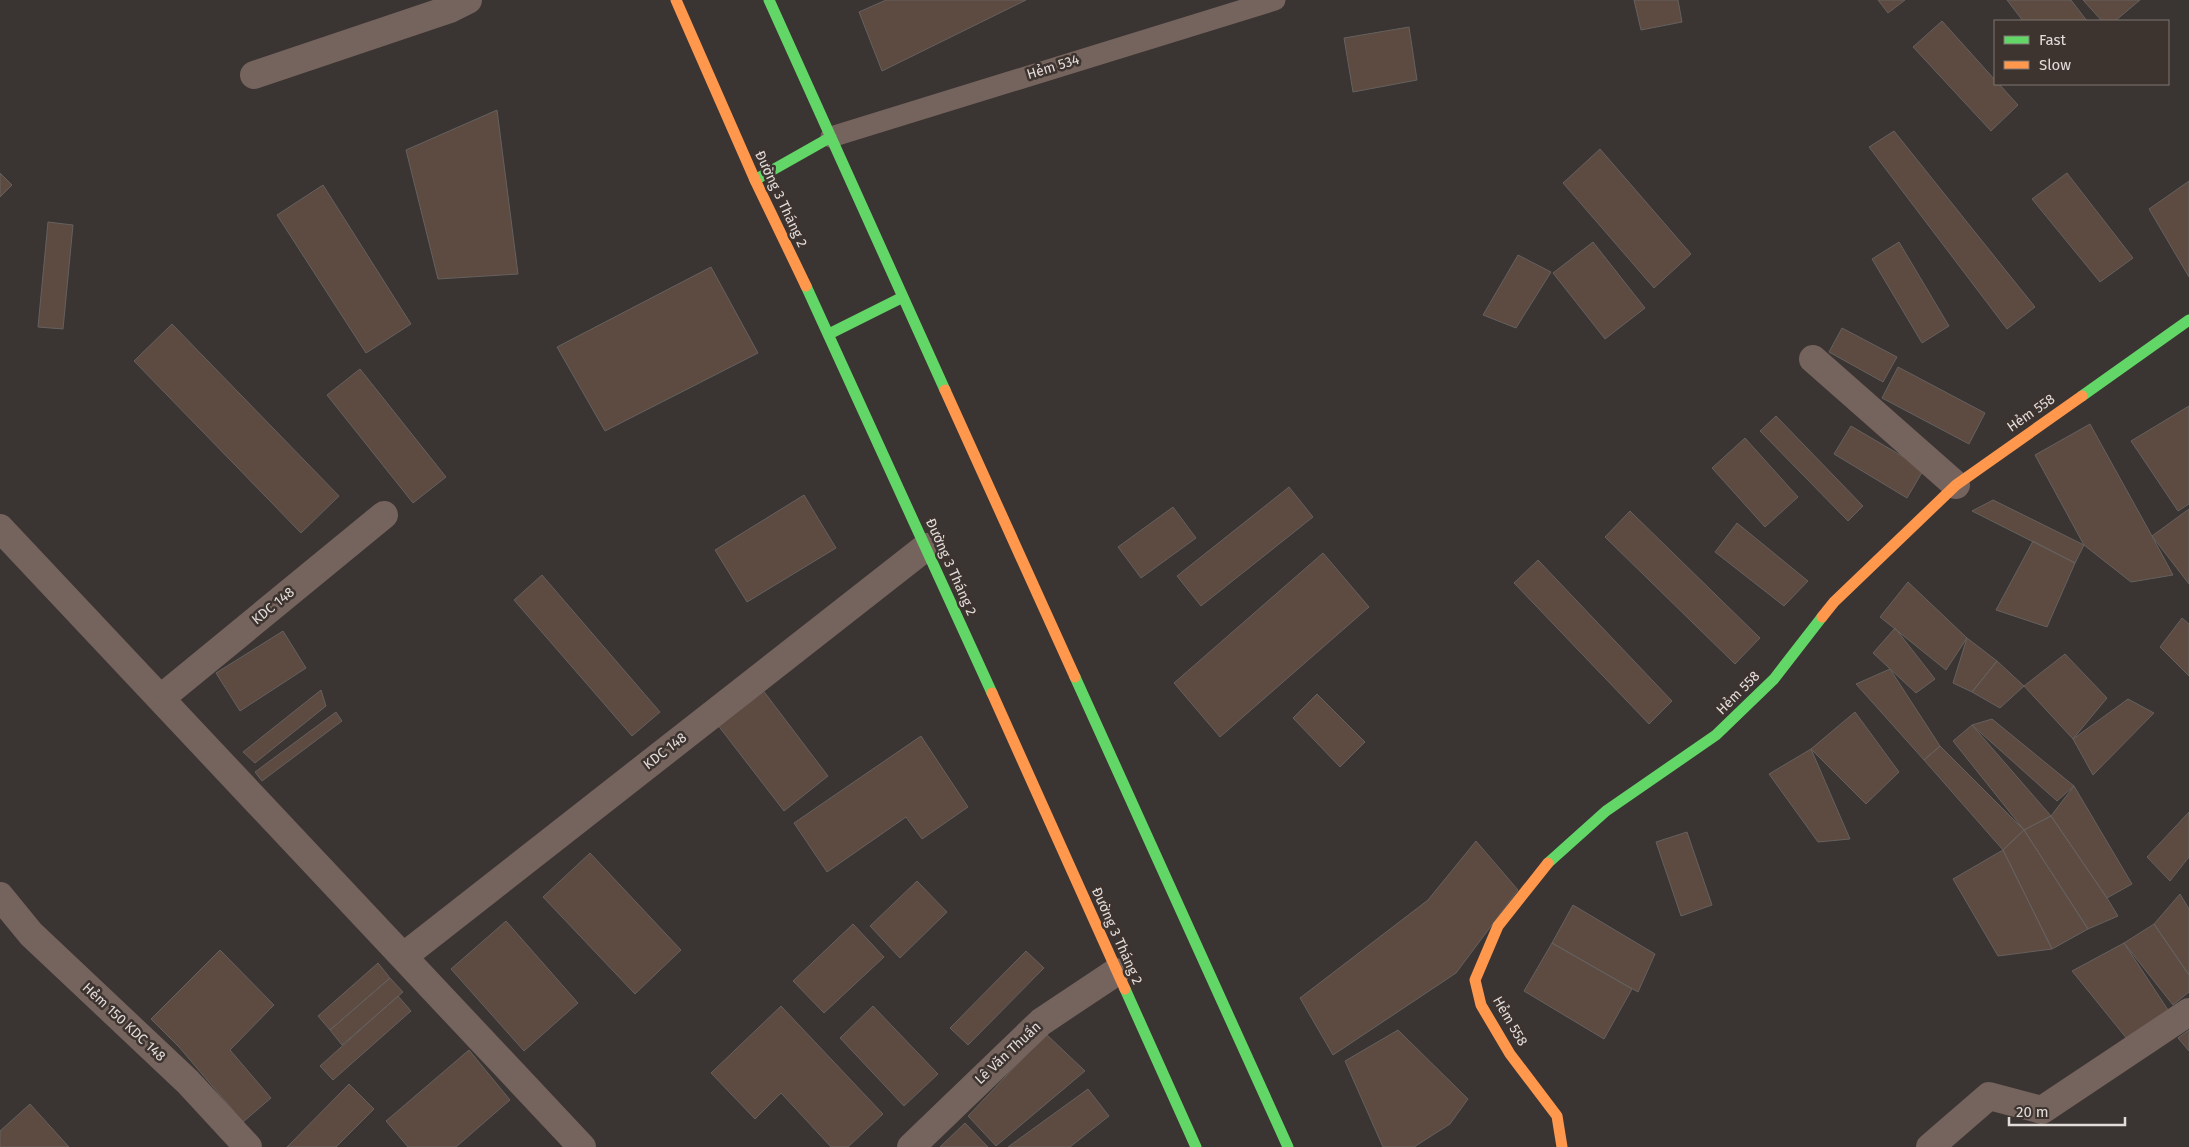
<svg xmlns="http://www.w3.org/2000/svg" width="2189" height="1147" font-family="'Fira Sans',sans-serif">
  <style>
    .building { fill: #5d4b41; stroke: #65615f }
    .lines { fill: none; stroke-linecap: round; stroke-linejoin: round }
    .lane { stroke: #75635d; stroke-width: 21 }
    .street { stroke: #75635d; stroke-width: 28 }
    .fast { stroke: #63d668; stroke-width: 11 }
    .slow { stroke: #ff974d; stroke-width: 11 }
    .labels { text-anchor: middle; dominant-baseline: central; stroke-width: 5; stroke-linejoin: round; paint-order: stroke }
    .street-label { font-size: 14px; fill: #e3ddda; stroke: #3d332f }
  </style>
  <rect width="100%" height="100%" fill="#3a3432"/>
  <path class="building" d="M886 0H1026L882 71 859 12Z
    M1634 0H1678L1682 22 1641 30Z
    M1878 0H1905L1888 13Z
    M2007 0H2071L2087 21H2023Z
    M2083 0H2140L2115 21H2102Z
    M1942 21 1995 80V84H1999L2018 105 1991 131 1913 47Z
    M1409 27 1417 80 1353 92 1344 38Z
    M497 110 518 274 438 279 406 150Z
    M1894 131 2035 307 2007 329 1869 147Z
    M1600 149 1691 254 1654 288 1563 183Z
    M0 173 12 185 0 197Z
    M2067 173 2133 258 2100 282 2032 199Z
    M2189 181V277L2149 209Z
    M323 185 411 324 366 353 277 215Z
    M48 222 73 225 63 329 38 327Z
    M1593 242 1645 308 1605 339 1553 273Z
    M1899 242 1949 326 1922 343 1872 259Z
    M1518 255 1551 272 1516 328 1483 315Z
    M711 267 758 353 605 431 557 347Z
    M172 324 339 496 301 533 134 361Z
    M1842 328 1897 357 1883 382 1829 352Z
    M1898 367 1985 413 1969 444 1882 398Z
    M360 369 446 477 413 503 327 395Z
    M2189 406V504L2178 511 2131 441Z
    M1776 416 1863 506 1848 521 1760 431Z
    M2090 424 2152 536 2173 575 2131 582 2084 545 2035 455Z
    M1851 426 1924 469 1907 498 1834 454Z
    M1745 438 1798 497 1765 527 1712 468Z
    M1289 487 1313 517 1201 606 1177 576Z
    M804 495 836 548 747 602 715 550Z
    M1993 500 2084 545 2075 563 1972 511Z
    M1173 507 1196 538 1141 578 1118 547Z
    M2189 509V584L2152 536Z
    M1630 511 1760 638 1735 664 1605 537Z
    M1737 523 1808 581 1784 606 1715 552Z
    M2033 541 2075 563 2047 627 1996 610Z
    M1323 553 1369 607 1220 737 1174 683Z
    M1538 560 1672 701 1649 724 1514 583Z
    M542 575 660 712 632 736 514 600Z
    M1908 582 1967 638 1946 670 1880 617Z
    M2182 618 2189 624V676L2160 647Z
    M1895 628 1935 679 1916 693 1873 653Z
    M283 631 306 668 240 711 216 673Z
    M1967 638 1997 661 1972 692 1953 683Z
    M2065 654 2107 698 2073 739 2024 686Z
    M1997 661 2024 686 2000 708 1972 692Z
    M1890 669 1940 746 1924 760 1856 684Z
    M762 689 828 776 784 811 717 724Z
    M321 690 326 706 255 763 243 752Z
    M1317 694 1365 742 1340 767 1293 718Z
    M2128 699 2154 713 2093 775 2073 739Z
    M336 712 342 721 262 781 255 772Z
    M1855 712 1899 772 1866 804 1811 749Z
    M1992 719 2074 786 2057 801 1972 725Z
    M1972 725 2051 816 2024 830 1953 741Z
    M921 736 968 807 922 839 906 817 827 872 794 823Z
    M1940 746 2024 830 2003 850 1924 760Z
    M1811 749 1850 839 1818 842 1769 774Z
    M2074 786 2132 884 2107 898 2051 816Z
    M2189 812V857L2170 881 2147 857Z
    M2051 816 2107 898 2118 916 2088 929 2024 830Z
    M2024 830 2088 929 2052 949 2003 850Z
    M1687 832 1712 905 1681 916 1656 842Z
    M1476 841 1518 890 1456 973 1333 1055 1300 998 1428 900Z
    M2003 850 2052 949 1998 956 1953 879Z
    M590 853 681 950 635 994 543 897Z
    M917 881 947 912 900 958 870 926Z
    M2180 894 2189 909V975L2154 924Z
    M1573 905 1655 954 1638 992 1552 943Z
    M506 921 578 1003 524 1051 451 969Z
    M853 924 884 957 824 1013 793 981Z
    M2154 924 2189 975V992L2173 1005 2124 943Z
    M1552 943 1632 989 1604 1039 1524 991Z
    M2124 943 2176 1022 2132 1045 2072 971Z
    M220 950 274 1005 230 1050 271 1098 243 1122 179 1047 151 1019Z
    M1026 951 1044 968 968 1045 950 1028Z
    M378 963 390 978 330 1030 318 1016Z
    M390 978 403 992 342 1045 330 1030Z
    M398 996 411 1011 333 1080 320 1066Z
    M781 1006 883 1114 848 1147H831L781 1093 755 1119 711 1073Z
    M873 1006 938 1074 904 1106 840 1038Z
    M1398 1030 1468 1099 1450 1124 1414 1147H1383L1345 1061Z
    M2189 1030V1051L2178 1038Z
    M1046 1034 1085 1071 996 1146 968 1116Z
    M469 1050 510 1100 456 1147H408L386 1121Z
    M349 1084 374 1109 336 1147H287Z
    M1088 1089 1109 1116 1070 1147H1008Z
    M30 1104 69 1147H0V1131Z
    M965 1123 988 1147H940Z"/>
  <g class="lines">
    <path class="lane" d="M831 137 1275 0"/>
    <path class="street" d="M254 75 450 9 468 0
      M1813 359 1956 485
      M0 528 582 1147
      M161 698 384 515
      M0 896 31 934 188 1082 248 1147
      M404 956 926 547
      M911 1147 1041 1022 1116 972
      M1930 1147 1989 1096 2042 1110 2189 1012"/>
    <path class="fast" d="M769 0 945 390
      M755 180 831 137
      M806 286 992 693
      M829 334 903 297
      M2082 396 2189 320
      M1075 677 1288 1147
      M1548 863 1606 811 1716 735 1774 679 1822 617
      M1125 989 1196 1147"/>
    <path class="slow" d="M676 0 755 180 806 286
      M945 390 1075 677
      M1822 617 1834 602 1956 485 2082 396
      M992 693 1125 989
      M1548 863 1498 926 1475 980 1481 1005 1510 1054 1557 1116 1562 1147"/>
  </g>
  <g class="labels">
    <g class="street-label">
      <text transform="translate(1053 67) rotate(-17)">Hẻm 534</text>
      <text transform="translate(781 199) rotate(65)">Đường 3 Tháng 2</text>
      <text transform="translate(2031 413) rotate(-35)">Hẻm 558</text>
      <text transform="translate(951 567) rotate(66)">Đường 3 Tháng 2</text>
      <text transform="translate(273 606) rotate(-39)">KDC 148</text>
      <text transform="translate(1738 693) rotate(-45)">Hẻm 558</text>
      <text transform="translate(665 751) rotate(-38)">KDC 148</text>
      <text transform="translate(1117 936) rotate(66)">Đường 3 Tháng 2</text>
      <text transform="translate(1510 1021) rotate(60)">Hẻm 558</text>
      <text transform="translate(124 1022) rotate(43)">Hẻm 150 KDC 148</text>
      <text transform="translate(1008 1053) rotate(-43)">Lê Văn Thuấn</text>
    </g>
  </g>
  <rect x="1994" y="20" width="175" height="65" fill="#3d332f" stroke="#7f7773"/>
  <rect x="2004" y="36" width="25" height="8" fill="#63d668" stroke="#7f7773"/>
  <text x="2039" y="45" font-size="15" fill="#e3ddda">Fast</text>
  <rect x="2004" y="61" width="25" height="8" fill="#ff974d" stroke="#7f7773"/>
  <text x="2039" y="70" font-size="15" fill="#e3ddda">Slow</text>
  <path d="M2009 1117v8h116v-8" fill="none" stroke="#e3ddda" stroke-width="2.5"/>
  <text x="2016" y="1117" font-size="15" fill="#e3ddda" stroke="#3d332f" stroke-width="4" paint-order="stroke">20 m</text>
</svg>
